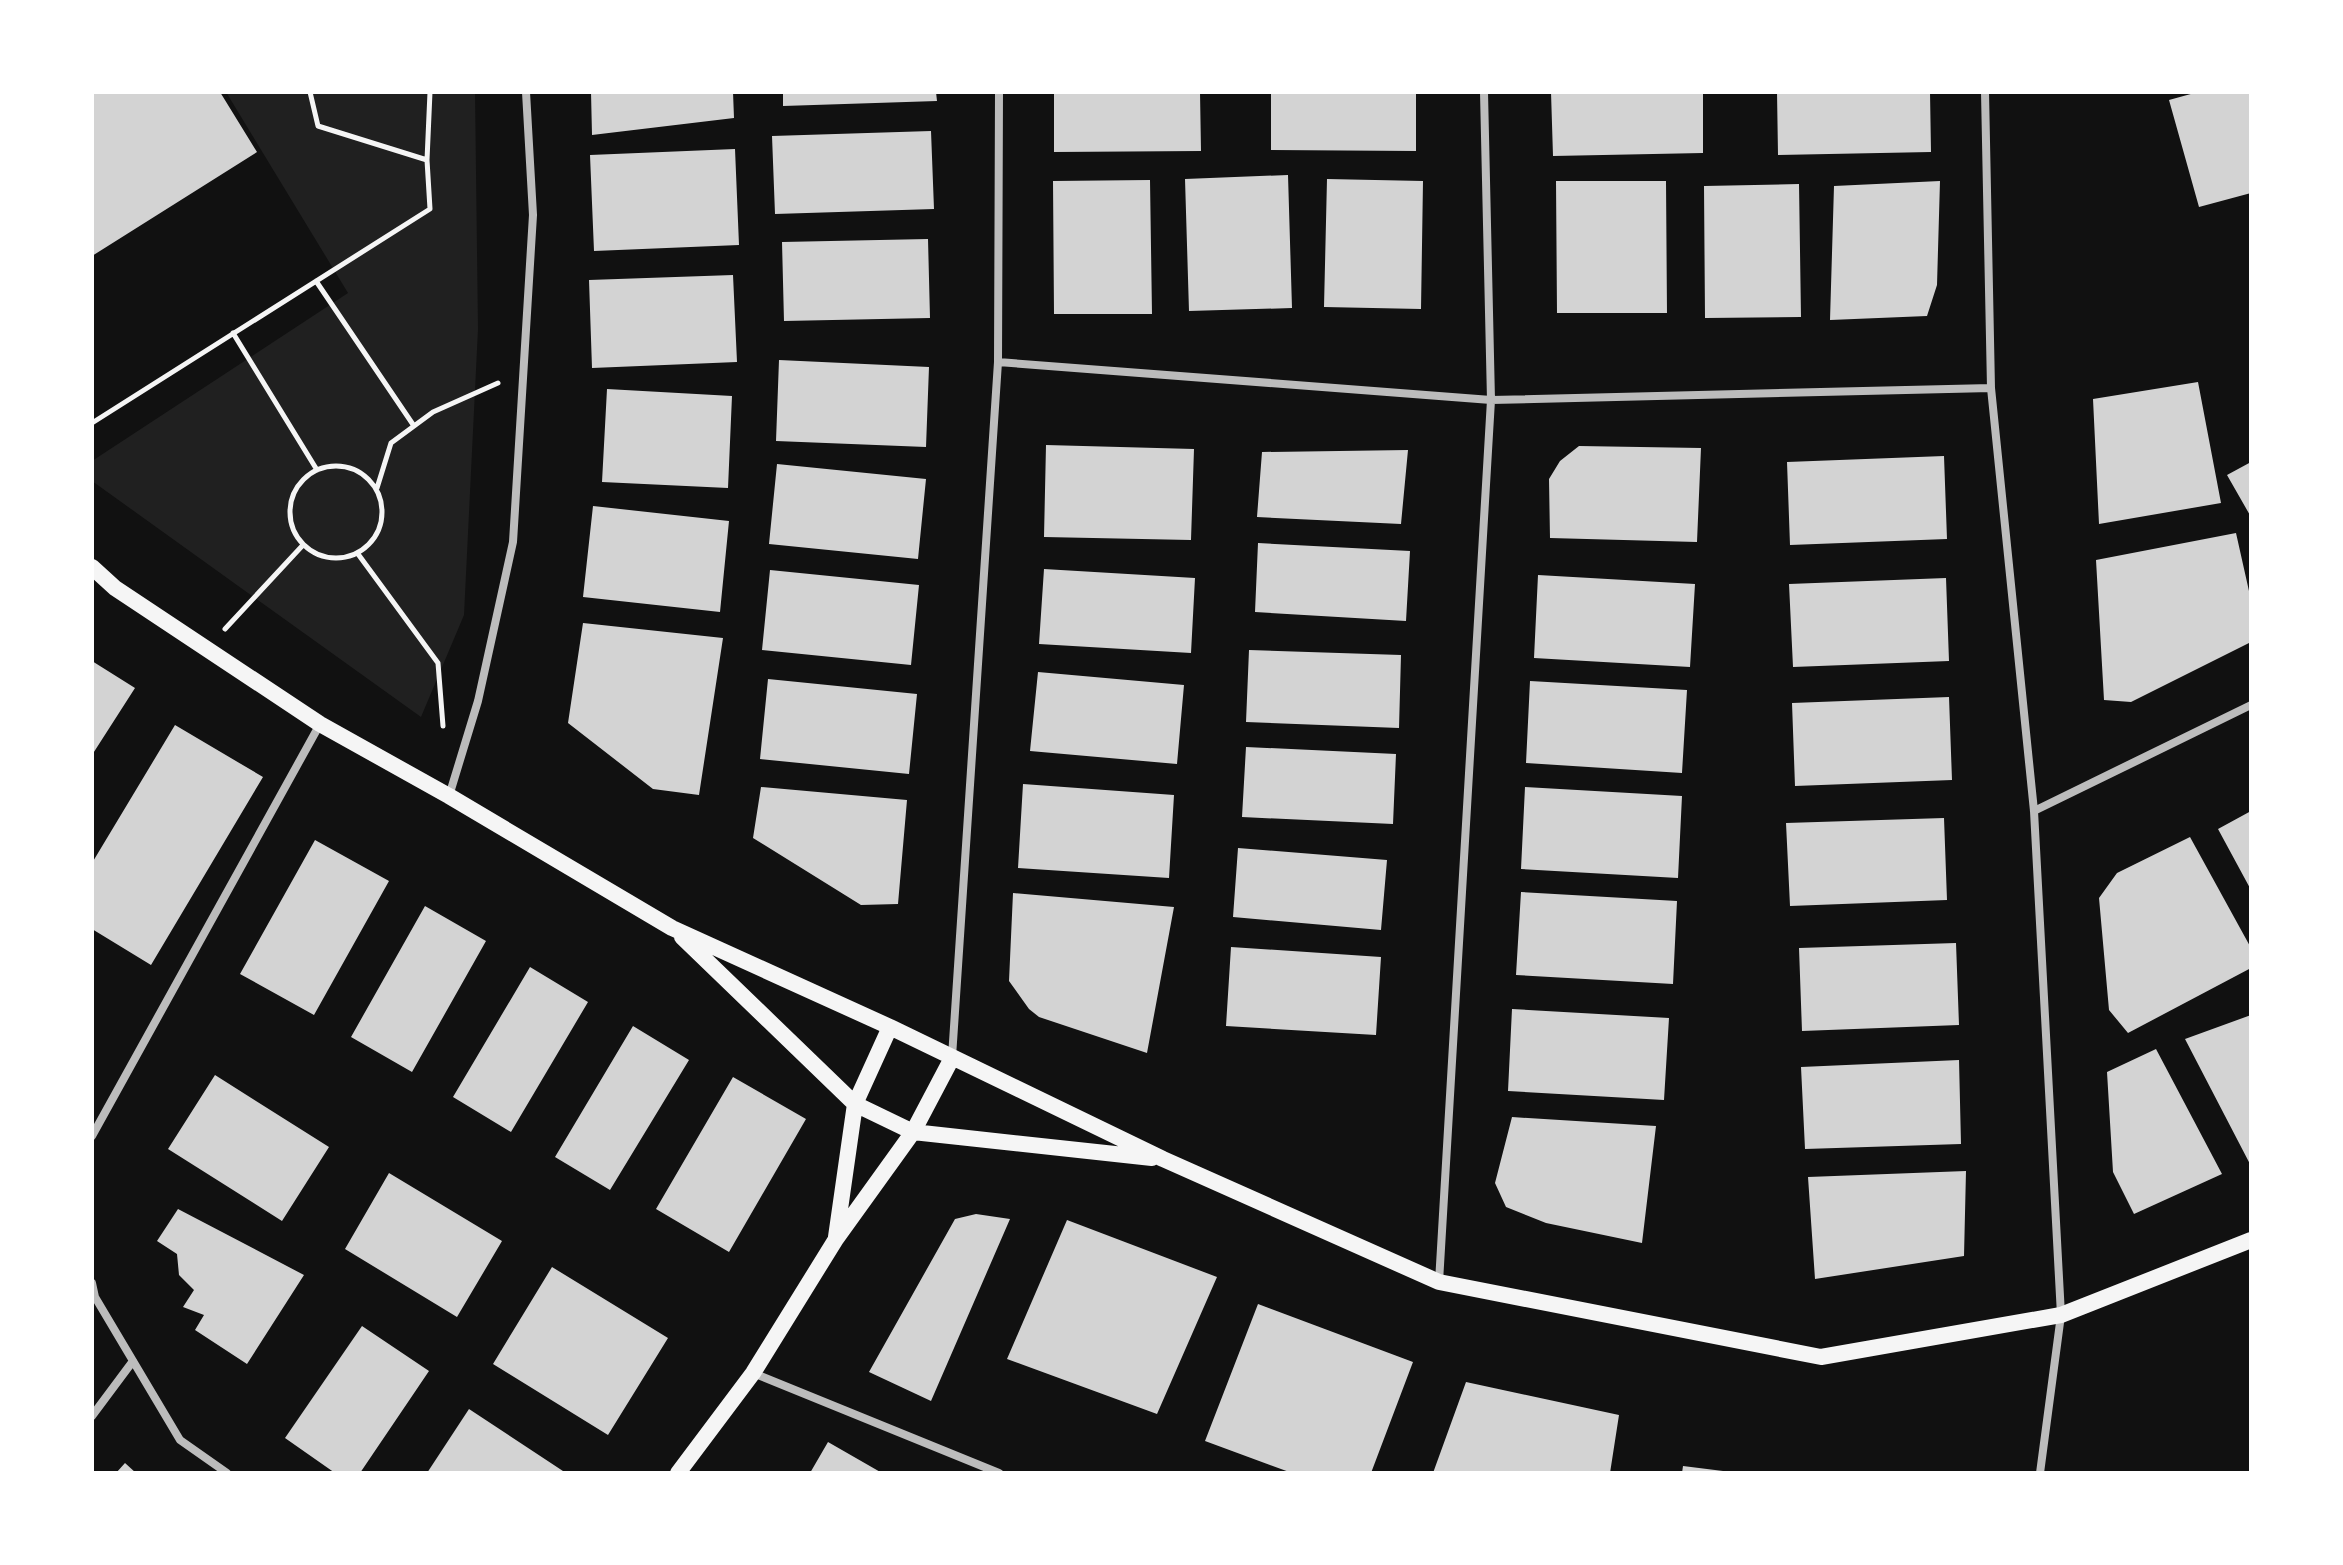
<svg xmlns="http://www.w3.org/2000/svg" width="2343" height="1565" font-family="'Asap Condensed',sans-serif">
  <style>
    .green { fill: #202020 }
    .building { fill: #d3d3d3 }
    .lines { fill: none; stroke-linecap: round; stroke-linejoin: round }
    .path { stroke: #f5f5f5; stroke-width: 5 }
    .minor { stroke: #bcbcbc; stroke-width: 8 }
    .secondary { stroke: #f5f5f5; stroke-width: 16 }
  </style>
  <rect width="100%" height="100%" fill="#111"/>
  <path class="green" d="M226 92H475L478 329 464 615 421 717 92 481V461L348 293Z"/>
  <path class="building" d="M92 92H220L257 152 92 256Z
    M591 92H733L734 118 592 135Z
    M783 92H936L937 101 783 106Z
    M1054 92H1200L1201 151 1054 152Z
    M1271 92H1416V151L1271 150Z
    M1551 92H1703V153L1553 156Z
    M1777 92H1930L1931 152 1778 155Z
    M2198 92H2251V193L2199 207 2169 100Z
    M931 131 934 209 775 214 772 136Z
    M735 149 739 245 594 251 590 155Z
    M1288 175 1292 308 1189 311 1185 179Z
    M1327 179 1423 181 1421 309 1324 307Z
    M1150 180 1152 314H1054L1053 181Z
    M1556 181H1666L1667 313H1557Z
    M1940 181 1937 285 1927 316 1830 320 1834 186Z
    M1799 184 1801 317 1705 318 1704 186Z
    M928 239 930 318 784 321 782 242Z
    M733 275 737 362 592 368 589 280Z
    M779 360 929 367 926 447 776 441Z
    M2198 382 2221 503 2099 524 2093 399Z
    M607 389 732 396 728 488 602 482Z
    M1046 445 1194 449 1191 540 1044 537Z
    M1579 446 1701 448 1697 542 1550 538 1549 479 1560 461Z
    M1408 450 1401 524 1257 517 1262 452Z
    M1944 456 1947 539 1790 545 1787 462Z
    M2251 462V517L2227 475Z
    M777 464 926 479 918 559 769 544Z
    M593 506 729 521 720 612 583 597Z
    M2236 533 2251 600V642L2131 702 2104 700 2096 560Z
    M1258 543 1410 551 1406 621 1255 612Z
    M1044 569 1195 578 1191 653 1039 644Z
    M770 570 919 585 911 665 762 650Z
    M1538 575 1695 584 1690 667 1534 658Z
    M1946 578 1949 661 1793 667 1789 584Z
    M583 623 723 638 699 795 653 789 568 723Z
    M1249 650 1401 655 1399 728 1246 722Z
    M92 661 135 688 92 755Z
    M1038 672 1184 685 1177 764 1030 751Z
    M768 679 917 694 909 774 760 759Z
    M1530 681 1687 690 1682 773 1526 763Z
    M1949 697 1952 780 1795 786 1792 703Z
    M175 725 263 777 151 965 92 929V863Z
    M1246 747 1396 754 1393 824 1242 817Z
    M1023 784 1174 795 1169 878 1018 868Z
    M761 787 907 800 898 904 861 905 753 838Z
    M1525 787 1682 796 1678 878 1521 869Z
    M2251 811V890L2218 829Z
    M1944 818 1947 900 1790 906 1786 823Z
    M2190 837 2251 948V968L2128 1033 2109 1010 2099 898 2117 873Z
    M315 840 389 881 314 1015 240 974Z
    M1238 848 1387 860 1381 930 1233 917Z
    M1521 892 1677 901 1673 984 1516 975Z
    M1013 893 1174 907 1147 1053 1039 1017 1029 1009 1009 981Z
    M425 906 486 941 412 1072 351 1037Z
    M1956 943 1959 1025 1802 1031 1799 948Z
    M1231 947 1381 957 1376 1035 1226 1026Z
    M530 967 588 1002 511 1132 453 1097Z
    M1512 1009 1669 1018 1664 1100 1508 1091Z
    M2251 1015V1166L2185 1039Z
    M633 1026 689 1060 610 1190 555 1157Z
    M2156 1049 2222 1174 2134 1214 2113 1172 2107 1072Z
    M1959 1060 1961 1144 1805 1149 1801 1067Z
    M215 1075 329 1147 282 1221 168 1149Z
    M733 1077 806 1119 729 1252 656 1209Z
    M1512 1117 1656 1126 1642 1243 1546 1223 1506 1207 1495 1183Z
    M1966 1171 1964 1256 1815 1279 1808 1177Z
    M389 1173 502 1241 457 1317 345 1249Z
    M178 1209 304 1275 247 1364 195 1330 204 1315 183 1307 194 1290 179 1275 177 1254 157 1241Z
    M976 1214 1010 1219 931 1401 869 1372 955 1219Z
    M1067 1220 1217 1277 1157 1414 1007 1359Z
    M552 1267 668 1338 608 1435 493 1364Z
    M1258 1304 1413 1362 1371 1473H1292L1205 1441Z
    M362 1326 429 1371 360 1473H335L285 1438Z
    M1466 1382 1619 1415 1610 1473H1433Z
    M469 1409 566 1473H427Z
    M828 1442 882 1473H810Z
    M125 1463 136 1473H116Z
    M1683 1466 1723 1471 1722 1473H1682Z"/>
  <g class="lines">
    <path class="path" d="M427 160 430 92
      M316 281 414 426
      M233 333 317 470
      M92 423 430 209 427 160 318 126 310 92
      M290 512a46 46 0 1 1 92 0a46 46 0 1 1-92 0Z
      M377 488 391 443 433 412 498 383
      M358 554 438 663 443 726
      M225 629 303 545"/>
    <path class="minor" d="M1985 92 1991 388 2034 811 2061 1315 2040 1473
      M998 362 1491 400 1991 388
      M449 796 478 701 513 542 533 215 526 92
      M2034 811 2251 705
      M952 1057 998 362 999 92
      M92 1136 320 724
      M1439 1282 1491 400 1484 92
      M92 1283 95 1297 180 1440 227 1473
      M753 1373 999 1473
      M92 1416 133 1361"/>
    <path class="secondary" d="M92 567 115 588 320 724 449 796 672 928 890 1027 1163 1159 1439 1282 1821 1357 2061 1315 2251 1240
      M682 937 855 1104 913 1132 1152 1158
      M836 1237 855 1104 890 1027
      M678 1473 753 1373 836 1239 913 1132 952 1058"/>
  </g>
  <rect width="2343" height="1565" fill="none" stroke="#ffffff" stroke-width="188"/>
</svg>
